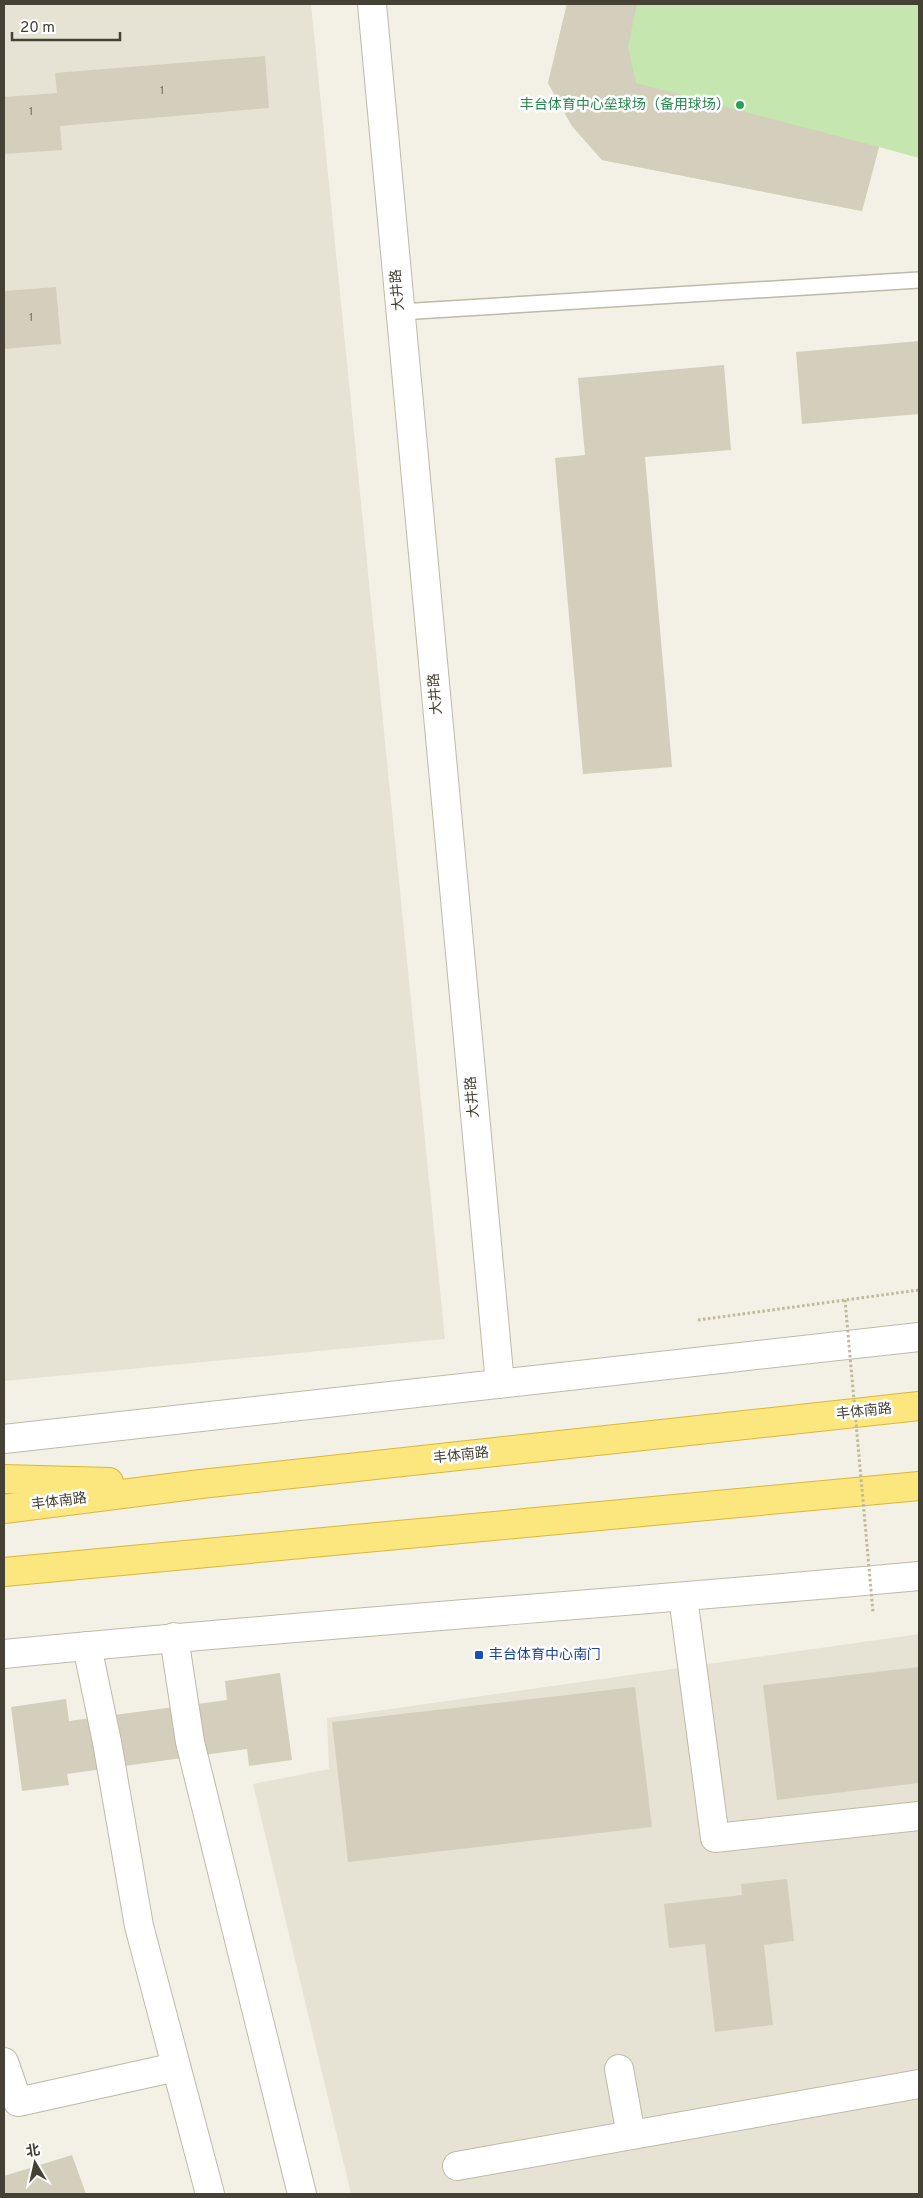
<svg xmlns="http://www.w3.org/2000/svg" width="923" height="2198" font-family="Overpass,'Noto Sans SC',sans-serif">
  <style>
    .residential { fill: #e7e3d4 }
    .green { fill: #c5e7af }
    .building { fill: #d4cebc }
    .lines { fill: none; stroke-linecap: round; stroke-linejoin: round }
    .service-casing { stroke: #bebaa9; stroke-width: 18 }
    .minor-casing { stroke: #bebaa9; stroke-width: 30 }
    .tertiary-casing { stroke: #bebaa9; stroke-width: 30 }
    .trunk-casing { stroke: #dbb738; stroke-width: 30 }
    .path { stroke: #c0b89a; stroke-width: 3; stroke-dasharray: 2.5 2.5; stroke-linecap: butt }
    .service { stroke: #fff; stroke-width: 15 }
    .minor { stroke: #fff; stroke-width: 28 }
    .tertiary { stroke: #fff; stroke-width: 28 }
    .trunk { stroke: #fce77e; stroke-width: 28 }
    .path-bridge { stroke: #c0b89a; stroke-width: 3; stroke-dasharray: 2.5 2.5; stroke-linecap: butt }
    .leisure-dot { fill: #2e9e5b; stroke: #fff; stroke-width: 2 }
    .transit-dot { fill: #1a4fb4; stroke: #fff; stroke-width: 2 }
    .labels { text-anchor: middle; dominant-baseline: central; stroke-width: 5; stroke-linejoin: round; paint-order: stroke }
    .number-label { font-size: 11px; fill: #696457 }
    .leisure-label { font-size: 14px; fill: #27864d; stroke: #fff; text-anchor: end }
    .street-label { font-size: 14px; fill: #454135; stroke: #fff }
    .transit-label { font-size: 14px; fill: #164399; stroke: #fff; text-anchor: start }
  </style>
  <rect width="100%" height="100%" fill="#f3f1e6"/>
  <path class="residential" d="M4 4H311L445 1339 4 1381Z
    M919 1634V2194H351L253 1784 329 1769 327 1718Z"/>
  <path class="green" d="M567 4H919V158L879 147 862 211 602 160 572 126 548 83Z"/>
  <path class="building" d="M567 4H637L628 47 636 83 879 147 862 211 602 160 572 126 548 83Z
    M265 56 269 108 60 126 62 150 4 154V97L57 93 55 73Z
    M56 287 61 344 4 349V291Z
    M919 341V414L802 424 796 352Z
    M724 365 731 450 645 457 672 767 583 774 555 458 585 455 578 378Z
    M919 1667V1783L777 1800 763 1685Z
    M280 1673 292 1760 249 1766 247 1749 67 1774 69 1785 22 1791 11 1707 66 1699 69 1721 227 1700 225 1681Z
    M635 1687 652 1827 348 1862 332 1722Z
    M787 1879 794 1941 764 1945 773 2025 715 2032 705 1944 669 1948 664 1904 742 1895 741 1884Z
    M72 2155 86 2194H4V2176Z"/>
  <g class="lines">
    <defs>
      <path id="service" d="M400 312 919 280"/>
      <path id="minor" d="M683 1597 715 1838 919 1816
        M174 1637 190 1742 302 2194
        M87 1646 107 1742 139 1926 210 2194
        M4 2062 18 2102 176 2067
        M619 2069 631 2135
        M457 2166 919 2084"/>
      <path id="tertiary" d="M372 4 500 1384
        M4 1439 919 1337
        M4 1654C309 1624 614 1604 919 1576"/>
      <path id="trunk" d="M4 1479 109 1482
        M4 1509 201 1484 919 1406
        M4 1572 919 1486"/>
    </defs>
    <use href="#service" class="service-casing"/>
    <use href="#minor" class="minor-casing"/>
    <use href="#tertiary" class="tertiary-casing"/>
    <use href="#trunk" class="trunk-casing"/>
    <path class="path" d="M698 1320 919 1290"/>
    <use href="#service" class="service"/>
    <use href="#minor" class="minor"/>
    <use href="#tertiary" class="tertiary"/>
    <use href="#trunk" class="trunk"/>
    <path class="path-bridge" d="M845 1300 873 1612"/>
  </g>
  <circle class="leisure-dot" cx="740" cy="105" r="5"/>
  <rect class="transit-dot" x="474" y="1650" width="10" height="10" rx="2.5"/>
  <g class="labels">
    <g class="number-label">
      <text x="162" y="91">1</text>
      <text x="31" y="112">1</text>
      <text x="31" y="318">1</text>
    </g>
    <g class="leisure-label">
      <text x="730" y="105">丰台体育中心垒球场（备用球场）</text>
    </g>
    <g class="street-label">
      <text transform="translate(398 290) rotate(-95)">大井路</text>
      <text transform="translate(436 694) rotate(-95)">大井路</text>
      <text transform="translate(473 1097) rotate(-95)">大井路</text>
      <text transform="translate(864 1412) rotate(-6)">丰体南路</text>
      <text transform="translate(461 1456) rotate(-6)">丰体南路</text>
      <text transform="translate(59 1502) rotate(-7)">丰体南路</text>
    </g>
    <g class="transit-label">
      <text x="489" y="1655">丰台体育中心南门</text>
    </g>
  </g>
  <rect width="923" height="2198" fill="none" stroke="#454135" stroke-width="10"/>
  <g transform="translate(35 2163) rotate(351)" stroke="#ffffff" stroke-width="4" paint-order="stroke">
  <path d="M0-4L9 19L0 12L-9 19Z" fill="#454135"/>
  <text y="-8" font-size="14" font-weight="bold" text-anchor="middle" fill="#454135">北</text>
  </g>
  <path d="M12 32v8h108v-8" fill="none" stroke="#454135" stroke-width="2.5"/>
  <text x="20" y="32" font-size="15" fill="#454135" stroke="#ffffff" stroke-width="4" paint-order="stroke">20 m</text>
</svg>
